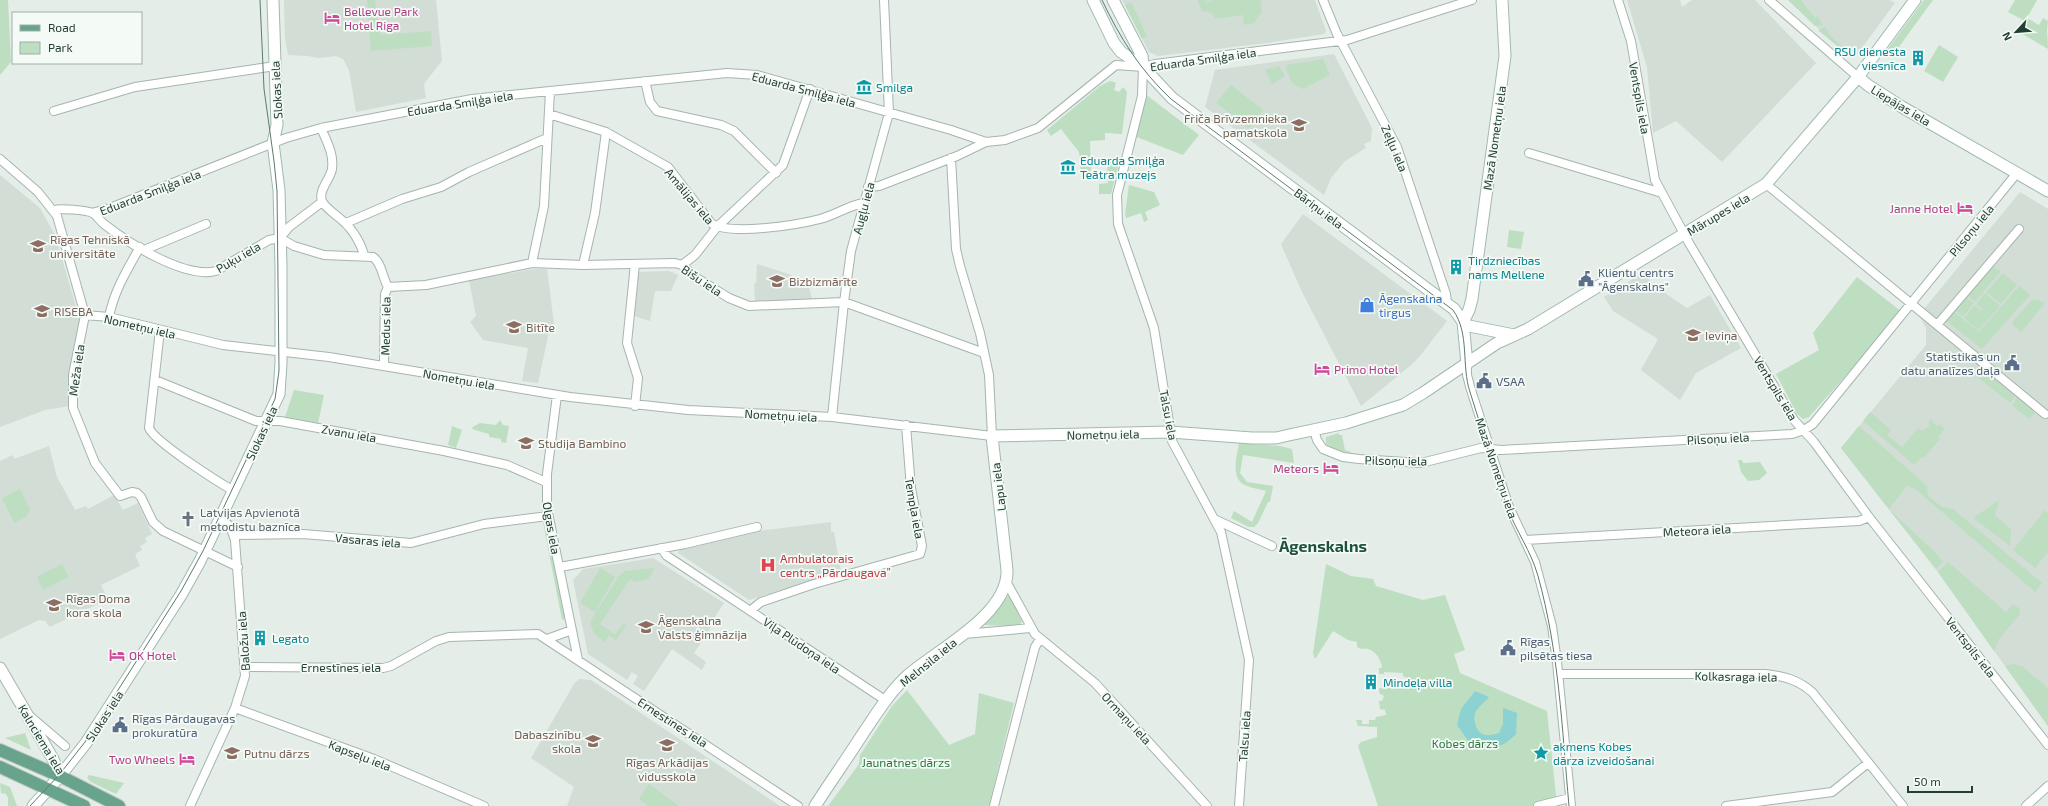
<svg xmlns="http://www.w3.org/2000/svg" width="2048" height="806" font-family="'Exo 2',sans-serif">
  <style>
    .built { fill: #d2ddd6 }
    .green { fill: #bddec1 }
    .water { fill: #8cd2d2 }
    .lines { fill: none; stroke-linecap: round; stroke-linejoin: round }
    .street-casing { stroke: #a6b5ae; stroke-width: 10 }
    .secondary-casing { stroke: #a2b9ae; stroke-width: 13 }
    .primary-casing { stroke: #c1c9c6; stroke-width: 14 }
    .street { stroke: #fff; stroke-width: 8 }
    .secondary { stroke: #fff; stroke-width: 11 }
    .primary { stroke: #68a38b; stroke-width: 12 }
    .tram { stroke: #5e7a6e; stroke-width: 1 }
    .labels { text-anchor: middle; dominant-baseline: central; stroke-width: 3.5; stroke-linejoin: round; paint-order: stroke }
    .hotel-label { font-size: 12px; fill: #b23c85; stroke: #f4faf6; text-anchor: start }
    .culture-label { font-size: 12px; fill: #0d838f; stroke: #f4faf6; text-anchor: start }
    .street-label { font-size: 12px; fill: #233f33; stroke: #f4faf6 }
    .education-label { font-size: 12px; fill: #785e54; stroke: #f4faf6; text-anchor: start }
    .service-label { font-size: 12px; fill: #4e5e75; stroke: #f4faf6; text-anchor: start }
    .shop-label { font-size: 12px; fill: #366cbe; stroke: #f4faf6; text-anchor: start }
    .worship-label { font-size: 12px; fill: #5b616d; stroke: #f4faf6; text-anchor: start }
    .health-label { font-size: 12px; fill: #be3a42; stroke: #f4faf6; text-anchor: start }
    .park-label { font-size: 12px; fill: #2d763e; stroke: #f4faf6 }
    .district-label { font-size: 16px; font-weight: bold; fill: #1e523d; stroke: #f4faf6 }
  </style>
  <rect width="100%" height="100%" fill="#e4ede8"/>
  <path class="built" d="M284 0H436L442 61 426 81 424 85 426 98 356 112 349 70 343 59 336 56 318 58 308 56 288 55 285 38Z
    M1122 0H1315L1326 31 1324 34 1267 43 1158 56 1149 52Z
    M1627 0H1680L1682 7 1692 0H1755L1816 63 1722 162 1676 121 1653 133 1647 67Z
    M1788 0H1890L1895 3 1855 57 1847 55Z
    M1334 54 1372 128 1371 141 1364 144 1366 148 1345 161 1331 178 1324 195 1205 107 1215 70Z
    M0 175 40 208 55 235 80 320 70 406 45 410 0 427Z
    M2020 192 2048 209V726L1937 571 1841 448 1926 345V328L1919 315Z
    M1303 214 1447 321 1420 356 1410 366 1361 406 1301 290 1281 244Z
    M757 264 789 274 809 287 812 299 755 301 754 284 756 283Z
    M534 269H547L555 332H549L538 383 522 381 528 348 483 340 470 322 476 316 469 280Z
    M669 271 678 275 671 291H655L650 321 637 317 634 315 637 272Z
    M1644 272 1653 285 1687 308 1710 295 1741 348 1696 373 1680 400 1641 370 1658 339 1613 311 1604 297Z
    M49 446 57 477 75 510 86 506 88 509 114 495 123 510 138 503 152 534 145 538 147 542 140 546 142 550 135 554 140 566 101 585 108 599 50 627 45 621 39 620 0 639V461L13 455 14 459Z
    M831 522V531L834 532 841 572 749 600 678 553 680 549 758 531Z
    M653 558 724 603 711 623 709 631 694 653 706 662 702 670 672 649 644 691 633 684 638 676 632 672 627 680 588 654 573 580 583 569Z
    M579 679 591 680 780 806H567L574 787 531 758 574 684Z"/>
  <path class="green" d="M0 0H8L11 62 0 75Z
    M367 0H375L380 35 431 31 432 46 371 51Z
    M1197 0H1206L1207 2 1212 0H1261L1262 12 1254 23 1244 25 1243 15 1215 19 1212 13 1202 11Z
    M1788 0H1801L1815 18 1818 17 1823 25 1815 26Z
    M1924 0H1933L1893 55 1887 50Z
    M2015 0H2037L2027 18 2039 25 2043 18 2048 21 2047 30 2048 49 2019 32 2025 21 2008 12Z
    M1129 3 1132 4 1147 36 1142 39 1125 5Z
    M1825 27C1830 36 1838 45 1848 49V55L1818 30Z
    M1939 45 1958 57 1943 82 1924 71Z
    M1323 59 1330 75 1303 89 1292 83 1286 69 1287 65Z
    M1279 66 1285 76 1272 84 1265 70Z
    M1110 81 1116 83 1114 90 1119 92 1123 87 1127 92 1122 134 1105 133V140L1090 141 1091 171 1081 172 1079 152 1061 129 1051 136 1047 130 1100 86Z
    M1231 85 1263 110 1249 128 1216 103Z
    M1145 94 1199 135 1183 155 1134 136Z
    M1115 157 1120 159 1111 194H1099V184L1108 183 1107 158Z
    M1129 185 1154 192 1160 205 1145 212 1148 220 1144 222 1141 213 1126 218 1125 214Z
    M1509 230 1524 232 1521 249 1507 247Z
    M1993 267 2001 271 1975 302 1967 295 1990 269Z
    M2003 273 2017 285 2001 304 1986 292Z
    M1857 277 1902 312 1809 417 1803 419 1797 414 1776 374 1774 375 1819 350 1813 333Z
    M2019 286 2030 295 1982 349 1945 320 1953 311 1979 332Z
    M1985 293 2000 306 1978 330 1964 318 1975 305 1981 311 1982 309 1976 304Z
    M1966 297 1974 303 1963 317 1955 310Z
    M2032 300H2038L2045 303 2021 332 2012 324 2013 321Z
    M1985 371 2015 397 2010 403 1975 375Z
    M294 390 324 395 318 423 285 417Z
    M2017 398 2035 413 2029 419 2012 405Z
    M1870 412 1891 430 1887 435 1902 447 1918 428 1922 431 1929 427V421L1932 418V421L1937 426 1939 424 1945 429 1938 437 1940 439 1924 458 1922 457 1914 465 1863 421Z
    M500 420 503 425 509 426 506 443 501 442V439L489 437V434L472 429 473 427 480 423 496 425Z
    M452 426 462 430 456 448 448 445Z
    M1859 426 1927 486 1928 496 1942 507 1953 509 2042 583 2035 592 1914 488 1907 486 1889 509 1940 557 1939 558 1943 562 1936 569 1841 448Z
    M1339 433V435H1342L1345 450 1351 452 1350 453 1337 450 1326 444V437Z
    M1239 443 1280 446 1292 449 1294 463 1243 455 1240 473 1247 482 1273 486 1270 502H1268L1258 523 1254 527H1249L1231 518 1234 511 1252 522 1266 491C1260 489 1251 488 1245 485 1230 478 1237 456 1239 443Z
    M1738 460H1742L1743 463 1760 462 1767 473 1759 480 1748 481 1741 472Z
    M20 489 30 509 27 516 14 523 2 498Z
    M1999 500 1995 516 2011 529 2010 546 1973 518Z
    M2045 510 2048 513V552L2035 568 2013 550Z
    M543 522 546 524 565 619 562 620Z
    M1948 562 2006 612 2013 604 2020 609V614L1999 639 1994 651 1938 572Z
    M62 564 69 577 43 590 37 577Z
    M1326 564 1351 576 1373 579 1376 586 1423 600 1445 595 1465 650 1454 654 1460 673 1547 711 1557 805 1553 806H1378L1358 746 1361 742 1377 737V727L1358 726 1356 720H1362V724H1369V720H1375L1376 717 1386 715 1385 710 1380 709 1379 701H1382L1384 696 1379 693V688L1388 689V688L1403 687V685L1408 684 1409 679 1403 676V673L1384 672V674H1379V668H1382C1381 660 1376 651 1368 649 1363 648 1362 650 1357 647V642L1348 640 1333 631 1315 659 1313 653Z
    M600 568 615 577 595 612 580 603Z
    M655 568 648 579 635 582 630 579 600 624 615 635 623 624 626 626 616 640 609 635 605 642 594 634 590 622 618 577 625 571Z
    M1008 596 1011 598 1022 621 1020 625 1008 626 985 625 986 622Z
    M2015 664 2023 667 2048 688V726L2005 666Z
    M907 690 949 745 975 734 979 693 1014 703 989 806H828L859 764 860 755 892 706Z
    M25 733 31 750 5 738Z
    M89 775 124 783 116 794 91 782 87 778Z
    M0 783 10 787 17 806H8V798L6 794 1 793Z
    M649 784 678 805 677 806H648L639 799Z"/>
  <path class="water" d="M1475 691 1489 697C1486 701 1479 706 1476 711 1474 714 1474 719 1475 723 1478 736 1487 737 1499 733L1503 724V708L1517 713 1516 734C1504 747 1489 752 1472 746L1457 725 1461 709Z"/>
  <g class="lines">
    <defs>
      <path id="street" d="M1323 0 1337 34 1397 147 1446 294 1447 303
        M1618 0 1631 41 1655 180 1689 243 1794 420 1814 442 1869 517 2048 745
        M1769 0 1858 77
        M1143 67 1142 96 1117 195 1118 224 1154 328 1172 441 1221 532 1249 660 1239 806
        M645 81 650 102 657 111 721 125 734 131 776 173
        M54 111 135 87 275 66
        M549 114 606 132 668 167 711 223C729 236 797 225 820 219 835 215 848 206 863 203
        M321 128C327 142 334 154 332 169 330 180 318 190 322 201 325 208 338 216 344 222 353 230 362 245 364 256
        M1529 153 1662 193
        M0 159 38 192 57 216 85 315 73 375V408L95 463 120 496 132 492 137 493 141 497 153 522 163 531 238 567
        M1766 184 2045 414
        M868 187 879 186 957 156 986 142
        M54 210C61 208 85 210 93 213 97 216 100 221 104 224 128 243 185 279 216 271L269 240 280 238 294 246 324 255 373 257C382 263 382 277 388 287
        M92 213 110 208 286 138 321 128 472 99 727 73 757 75 951 130 986 142 1005 140 1038 128 1116 65 1143 67 1155 64 1347 40 1472 0
        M346 223 402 199 441 187 469 172 547 138
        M280 238 289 227 322 202
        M144 250 206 224
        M532 263 544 206 550 91
        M635 264 627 343 638 378 635 406
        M583 265 595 213 606 132
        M682 265 695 255 717 227 783 165 810 89
        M388 287 426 285 532 263 583 265 675 263 682 265 695 277 729 298 749 306 844 302 984 353
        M85 315 109 317 223 345 329 357 570 397 688 410 832 417 992 436 989 375 980 333 960 266 956 249 951 158
        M109 317C114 291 127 270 140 247
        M1937 325 2019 229
        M160 330 149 428C155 442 218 482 234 491
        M1467 364V375L1471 390 1509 507 1535 562 1552 626 1557 662 1571 806
        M384 365 385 294 388 287
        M155 380 256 421H280L444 451 507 465 546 482
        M557 395 547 474V508L578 660
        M832 417 844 302 851 251 889 113 884 0
        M1314 430 1317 440 1323 449 1343 457 1359 459 1421 463 1481 448 1501 450 1792 434 1804 430 1813 424 2017 173
        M1214 519 1272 546
        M234 535 303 534 411 543 484 524 548 516
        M1525 540 1859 521 1869 517
        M661 548 667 556 885 700
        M560 567 685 544 757 527
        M1007 583 1035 634 1095 683 1207 806
        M751 610 761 602 814 584 920 554 922 546 911 488 906 425
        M964 634 1031 628
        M547 639 572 630
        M246 667 383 668 391 666 436 641 449 637 538 634 798 806
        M1558 674H1765C1784 676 1799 680 1813 693L1903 806
        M235 708 374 759 484 806
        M31 717 65 746
        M190 806 235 708 245 676 235 540 230 526 220 518
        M994 806 1035 647 1040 639
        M1538 806 1570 798
        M1726 806 1832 792 1868 763
        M2026 806 2048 786"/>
      <path id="secondary" d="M1093 0 1114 43 1121 52 1143 67 1172 98 1454 309 1463 322 1467 364
        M1113 0 1142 56 1143 67
        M1858 77 1869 86 1902 107 2048 191
        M1463 322 1469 310 1472 299 1505 56 1502 0
        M1463 322 1469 326 1514 335
        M0 668 53 759 60 776
        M33 806 60 776 86 743 181 595 200 561 279 394 281 363V267L279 190 273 143 277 125 273 0
        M815 806C831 781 848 757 864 732 877 713 889 693 906 677 936 650 1009 615 1007 570L992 436 1170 432 1252 438H1276L1289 435 1346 423 1403 405 1423 393 1497 343 1528 329 1766 184 1858 77 1915 0"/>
      <path id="primary" d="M0 750 62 777 119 806
        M0 767 84 806"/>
    </defs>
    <use href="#street" class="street-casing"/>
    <use href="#secondary" class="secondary-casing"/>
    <use href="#primary" class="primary-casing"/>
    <use href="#street" class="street"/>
    <use href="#secondary" class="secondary"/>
    <use href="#primary" class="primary"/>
    <path class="tram" d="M1102 0C1120 38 1140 70 1171 99L1453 310C1470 334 1461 365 1470 392 1482 430 1494 469 1507 507 1516 531 1531 551 1538 576 1559 652 1562 728 1569 806
      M30 806 59 775 85 742 181 591 203 551 275 399 279 371 277 191 274 161 264 89 260 0"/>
  </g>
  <defs>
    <symbol id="hotel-bare" viewBox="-9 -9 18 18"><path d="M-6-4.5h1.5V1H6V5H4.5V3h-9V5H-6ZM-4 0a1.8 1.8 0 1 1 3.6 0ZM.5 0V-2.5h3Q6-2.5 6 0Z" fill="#d1479c" stroke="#f4faf6" stroke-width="2.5" paint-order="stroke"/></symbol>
    <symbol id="building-bare" viewBox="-9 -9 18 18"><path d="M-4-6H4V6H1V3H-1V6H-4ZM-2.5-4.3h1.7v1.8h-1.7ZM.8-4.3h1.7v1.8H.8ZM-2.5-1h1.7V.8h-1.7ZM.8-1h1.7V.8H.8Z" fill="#0f9aa8" stroke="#f4faf6" stroke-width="2.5" paint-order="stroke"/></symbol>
    <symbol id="museum-bare" viewBox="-9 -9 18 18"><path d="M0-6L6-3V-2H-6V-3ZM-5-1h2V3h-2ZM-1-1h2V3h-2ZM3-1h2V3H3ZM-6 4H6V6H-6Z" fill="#0f9aa8" stroke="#f4faf6" stroke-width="2.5" paint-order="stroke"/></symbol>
    <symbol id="school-bare" viewBox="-9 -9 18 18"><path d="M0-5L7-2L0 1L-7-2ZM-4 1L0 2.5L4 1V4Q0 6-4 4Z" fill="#8d6e63" stroke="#f4faf6" stroke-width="2.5" paint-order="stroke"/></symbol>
    <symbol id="university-bare" viewBox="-9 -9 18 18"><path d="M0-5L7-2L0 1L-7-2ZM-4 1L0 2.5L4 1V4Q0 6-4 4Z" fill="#8d6e63" stroke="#f4faf6" stroke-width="2.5" paint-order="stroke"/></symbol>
    <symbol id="civic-bare" viewBox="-9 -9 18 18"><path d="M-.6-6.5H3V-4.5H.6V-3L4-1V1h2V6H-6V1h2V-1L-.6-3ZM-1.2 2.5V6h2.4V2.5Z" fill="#5c6f8a" stroke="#f4faf6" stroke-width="2.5" paint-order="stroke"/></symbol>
    <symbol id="shop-bare" viewBox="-9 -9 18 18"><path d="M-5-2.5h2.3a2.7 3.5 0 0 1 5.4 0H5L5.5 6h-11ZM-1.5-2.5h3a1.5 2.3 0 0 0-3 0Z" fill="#3f7fe0" stroke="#f4faf6" stroke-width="2.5" paint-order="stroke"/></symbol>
    <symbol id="church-bare" viewBox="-9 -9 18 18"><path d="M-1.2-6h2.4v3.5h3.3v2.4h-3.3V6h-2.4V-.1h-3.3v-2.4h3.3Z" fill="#6b7280" stroke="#f4faf6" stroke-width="2.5" paint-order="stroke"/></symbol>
    <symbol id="hospital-bare" viewBox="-9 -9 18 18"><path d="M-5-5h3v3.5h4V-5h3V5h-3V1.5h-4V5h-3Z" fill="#e0444e" stroke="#f4faf6" stroke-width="2.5" paint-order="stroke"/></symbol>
    <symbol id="sight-bare" viewBox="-9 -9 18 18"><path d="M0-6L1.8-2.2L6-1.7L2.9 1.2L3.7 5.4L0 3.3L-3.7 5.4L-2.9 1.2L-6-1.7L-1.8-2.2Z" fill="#0f9aa8" stroke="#f4faf6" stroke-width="2.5" paint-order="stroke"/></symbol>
  </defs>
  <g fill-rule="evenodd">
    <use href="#hotel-bare" x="321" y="7" width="22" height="22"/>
    <use href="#building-bare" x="1907" y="47" width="22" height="22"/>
    <use href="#museum-bare" x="853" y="76" width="22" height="22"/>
    <use href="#school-bare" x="1288" y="114" width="22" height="22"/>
    <use href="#museum-bare" x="1057" y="156" width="22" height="22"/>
    <use href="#hotel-bare" x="1954" y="197" width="22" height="22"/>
    <use href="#university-bare" x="27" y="235" width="22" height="22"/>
    <use href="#building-bare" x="1445" y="256" width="22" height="22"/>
    <use href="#civic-bare" x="1575" y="268" width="22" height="22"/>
    <use href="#school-bare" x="766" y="270" width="22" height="22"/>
    <use href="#shop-bare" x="1356" y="294" width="22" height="22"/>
    <use href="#university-bare" x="31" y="300" width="22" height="22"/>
    <use href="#school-bare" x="503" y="316" width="22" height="22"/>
    <use href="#school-bare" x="1682" y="324" width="22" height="22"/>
    <use href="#civic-bare" x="2001" y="352" width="22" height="22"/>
    <use href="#hotel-bare" x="1311" y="358" width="22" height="22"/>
    <use href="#civic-bare" x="1473" y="370" width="22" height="22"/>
    <use href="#school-bare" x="515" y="432" width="22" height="22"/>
    <use href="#hotel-bare" x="1320" y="457" width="22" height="22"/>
    <use href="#church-bare" x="177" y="508" width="22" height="22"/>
    <use href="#hospital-bare" x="757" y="554" width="22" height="22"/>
    <use href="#school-bare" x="43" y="594" width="22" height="22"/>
    <use href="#school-bare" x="635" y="616" width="22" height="22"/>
    <use href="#building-bare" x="249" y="627" width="22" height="22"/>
    <use href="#civic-bare" x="1497" y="637" width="22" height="22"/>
    <use href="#hotel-bare" x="106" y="644" width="22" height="22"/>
    <use href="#building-bare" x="1360" y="671" width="22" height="22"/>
    <use href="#civic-bare" x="109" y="714" width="22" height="22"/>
    <use href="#school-bare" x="582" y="730" width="22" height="22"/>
    <use href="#school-bare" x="656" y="734" width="22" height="22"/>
    <use href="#school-bare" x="221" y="742" width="22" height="22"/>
    <use href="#sight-bare" x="1530" y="742" width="22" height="22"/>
    <use href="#hotel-bare" x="176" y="748" width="22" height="22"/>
  </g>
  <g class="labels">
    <g class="hotel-label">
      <text x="344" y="11">Bellevue Park<tspan x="344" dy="14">Hotel Riga</tspan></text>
      <text x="1953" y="208" text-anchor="end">Janne Hotel</text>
      <text x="1334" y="369">Primo Hotel</text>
      <text x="1319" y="468" text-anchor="end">Meteors</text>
      <text x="129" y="655">OK Hotel</text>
      <text x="175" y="759" text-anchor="end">Two Wheels</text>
    </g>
    <g class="culture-label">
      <text x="1906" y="51" text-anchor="end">RSU dienesta<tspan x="1906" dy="14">viesnīca</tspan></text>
      <text x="876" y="87">Smilga</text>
      <text x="1080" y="160">Eduarda Smiļģa<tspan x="1080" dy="14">Teātra muzejs</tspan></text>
      <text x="1468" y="260">Tirdzniecības<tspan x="1468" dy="14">nams Mellene</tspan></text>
      <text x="272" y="638">Legato</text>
      <text x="1383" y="682">Mindeļa villa</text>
      <text x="1553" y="746">akmens Kobes<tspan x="1553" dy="14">dārza izveidošanai</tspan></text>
    </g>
    <g class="street-label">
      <text transform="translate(1203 59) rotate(-8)">Eduarda Smiļģa iela</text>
      <text transform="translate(804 89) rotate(15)">Eduarda Smiļģa iela</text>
      <text transform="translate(276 90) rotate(-93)">Slokas iela</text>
      <text transform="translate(1640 98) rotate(80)">Ventspils iela</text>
      <text transform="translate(460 103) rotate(-9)">Eduarda Smiļģa iela</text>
      <text transform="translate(1901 105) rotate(31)">Liepājas iela</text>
      <text transform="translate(1494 138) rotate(-82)">Mazā Nometņu iela</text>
      <text transform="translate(1395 148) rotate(67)">Zeļļu iela</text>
      <text transform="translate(150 192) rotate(-21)">Eduarda Smiļģa iela</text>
      <text transform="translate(690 196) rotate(50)">Amālijas iela</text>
      <text transform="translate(863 208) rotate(-75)">Augļu iela</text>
      <text transform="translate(1319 208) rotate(37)">Bāriņu iela</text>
      <text transform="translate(1718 214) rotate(-31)">Mārupes iela</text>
      <text transform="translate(1971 230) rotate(-51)">Pilsoņu iela</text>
      <text transform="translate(238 257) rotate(-30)">Puķu iela</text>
      <text transform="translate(702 280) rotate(34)">Bišu iela</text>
      <text transform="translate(140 326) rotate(13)">Nometņu iela</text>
      <text transform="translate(385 326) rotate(-89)">Medus iela</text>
      <text transform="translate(76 370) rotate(-82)">Meža iela</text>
      <text transform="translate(459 379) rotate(10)">Nometņu iela</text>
      <text transform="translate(1776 388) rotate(59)">Ventspils iela</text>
      <text transform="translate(781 415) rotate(3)">Nometņu iela</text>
      <text transform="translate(1169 415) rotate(79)">Talsu iela</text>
      <text transform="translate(261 433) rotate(-65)">Slokas iela</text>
      <text transform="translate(349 433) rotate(10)">Zvanu iela</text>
      <text transform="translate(1103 434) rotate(-1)">Nometņu iela</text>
      <text transform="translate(1718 438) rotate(-3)">Pilsoņu iela</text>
      <text transform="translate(1396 460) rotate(1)">Pilsoņu iela</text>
      <text transform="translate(1497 468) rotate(71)">Mazā Nometņu iela</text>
      <text transform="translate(998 487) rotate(-97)">Lapu iela</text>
      <text transform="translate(915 508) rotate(80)">Tempļa iela</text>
      <text transform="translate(552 528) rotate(80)">Olgas iela</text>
      <text transform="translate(1697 530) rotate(-3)">Meteora iela</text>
      <text transform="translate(368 540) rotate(5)">Vasaras iela</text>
      <text transform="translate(243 641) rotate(-94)">Baložu iela</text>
      <text transform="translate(802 645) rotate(34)">Viļa Plūdoņa iela</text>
      <text transform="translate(1971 647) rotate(52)">Ventspils iela</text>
      <text transform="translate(928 662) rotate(-39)">Melnsila iela</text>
      <text x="341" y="667">Ernestīnes iela</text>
      <text transform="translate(1736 676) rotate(1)">Kolkasraga iela</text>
      <text transform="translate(104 716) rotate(-57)">Slokas iela</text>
      <text transform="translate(1127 718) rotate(47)">Ormaņu iela</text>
      <text transform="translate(673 722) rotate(33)">Ernestīnes iela</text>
      <text transform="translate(1244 736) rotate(-86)">Talsu iela</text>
      <text transform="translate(42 739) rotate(59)">Kalnciema iela</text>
      <text transform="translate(360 755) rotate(21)">Kapseļu iela</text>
    </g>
    <g class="education-label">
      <text x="1287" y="118" text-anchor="end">Friča Brīvzemnieka<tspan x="1287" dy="14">pamatskola</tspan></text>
      <text x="50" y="239">Rīgas Tehniskā<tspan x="50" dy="14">universitāte</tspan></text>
      <text x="789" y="281">Bizbizmārīte</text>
      <text x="54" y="311">RISEBA</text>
      <text x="526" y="327">Bitīte</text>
      <text x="1705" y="335">Ieviņa</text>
      <text x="538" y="443">Studija Bambino</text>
      <text x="66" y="598">Rīgas Doma<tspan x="66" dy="14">kora skola</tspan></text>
      <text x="658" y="620">Āgenskalna<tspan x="658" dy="14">Valsts ģimnāzija</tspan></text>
      <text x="581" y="734" text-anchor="end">Dabaszinību<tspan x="581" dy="14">skola</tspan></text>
      <text x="244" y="753">Putnu dārzs</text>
      <text x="667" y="762" text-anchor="middle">Rīgas Arkādijas<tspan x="667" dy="14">vidusskola</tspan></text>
    </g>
    <g class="service-label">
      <text x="1598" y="272">Klientu centrs<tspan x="1598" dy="14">"Āgenskalns"</tspan></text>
      <text x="2000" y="356" text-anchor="end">Statistikas un<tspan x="2000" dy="14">datu analīzes daļa</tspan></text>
      <text x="1496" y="381">VSAA</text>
      <text x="1520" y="641">Rīgas<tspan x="1520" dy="14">pilsētas tiesa</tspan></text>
      <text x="132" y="718">Rīgas Pārdaugavas<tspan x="132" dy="14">prokuratūra</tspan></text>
    </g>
    <g class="shop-label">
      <text x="1379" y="298">Āgenskalna<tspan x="1379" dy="14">tirgus</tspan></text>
    </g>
    <g class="worship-label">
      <text x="200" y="512">Latvijas Apvienotā<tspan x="200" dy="14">metodistu baznīca</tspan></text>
    </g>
    <g class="health-label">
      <text x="780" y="558">Ambulatorais<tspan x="780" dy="14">centrs „Pārdaugava”</tspan></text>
    </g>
    <g class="park-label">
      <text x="1465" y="743">Kobes dārzs</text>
      <text x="906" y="762">Jaunatnes dārzs</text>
    </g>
    <g class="district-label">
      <text x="1323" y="545">Āgenskalns</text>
    </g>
  </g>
  <rect x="12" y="12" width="130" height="52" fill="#f4faf6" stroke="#a0afa8"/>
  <rect x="20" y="25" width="20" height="6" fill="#68a38b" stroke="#a0afa8"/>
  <text x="48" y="32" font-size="12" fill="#233f33">Road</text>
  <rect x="20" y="42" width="20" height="12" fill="#bddec1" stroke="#a0afa8"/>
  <text x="48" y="52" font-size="12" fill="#233f33">Park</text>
  <g transform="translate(2016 32) rotate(244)" stroke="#f4faf6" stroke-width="3" paint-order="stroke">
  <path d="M0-3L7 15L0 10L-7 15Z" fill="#233f33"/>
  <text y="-6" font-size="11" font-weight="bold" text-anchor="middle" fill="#233f33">N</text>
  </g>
  <path d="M1908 786v6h64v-6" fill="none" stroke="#233f33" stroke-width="2"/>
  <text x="1914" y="786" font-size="12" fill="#233f33" stroke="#f4faf6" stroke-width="3" paint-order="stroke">50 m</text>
</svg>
